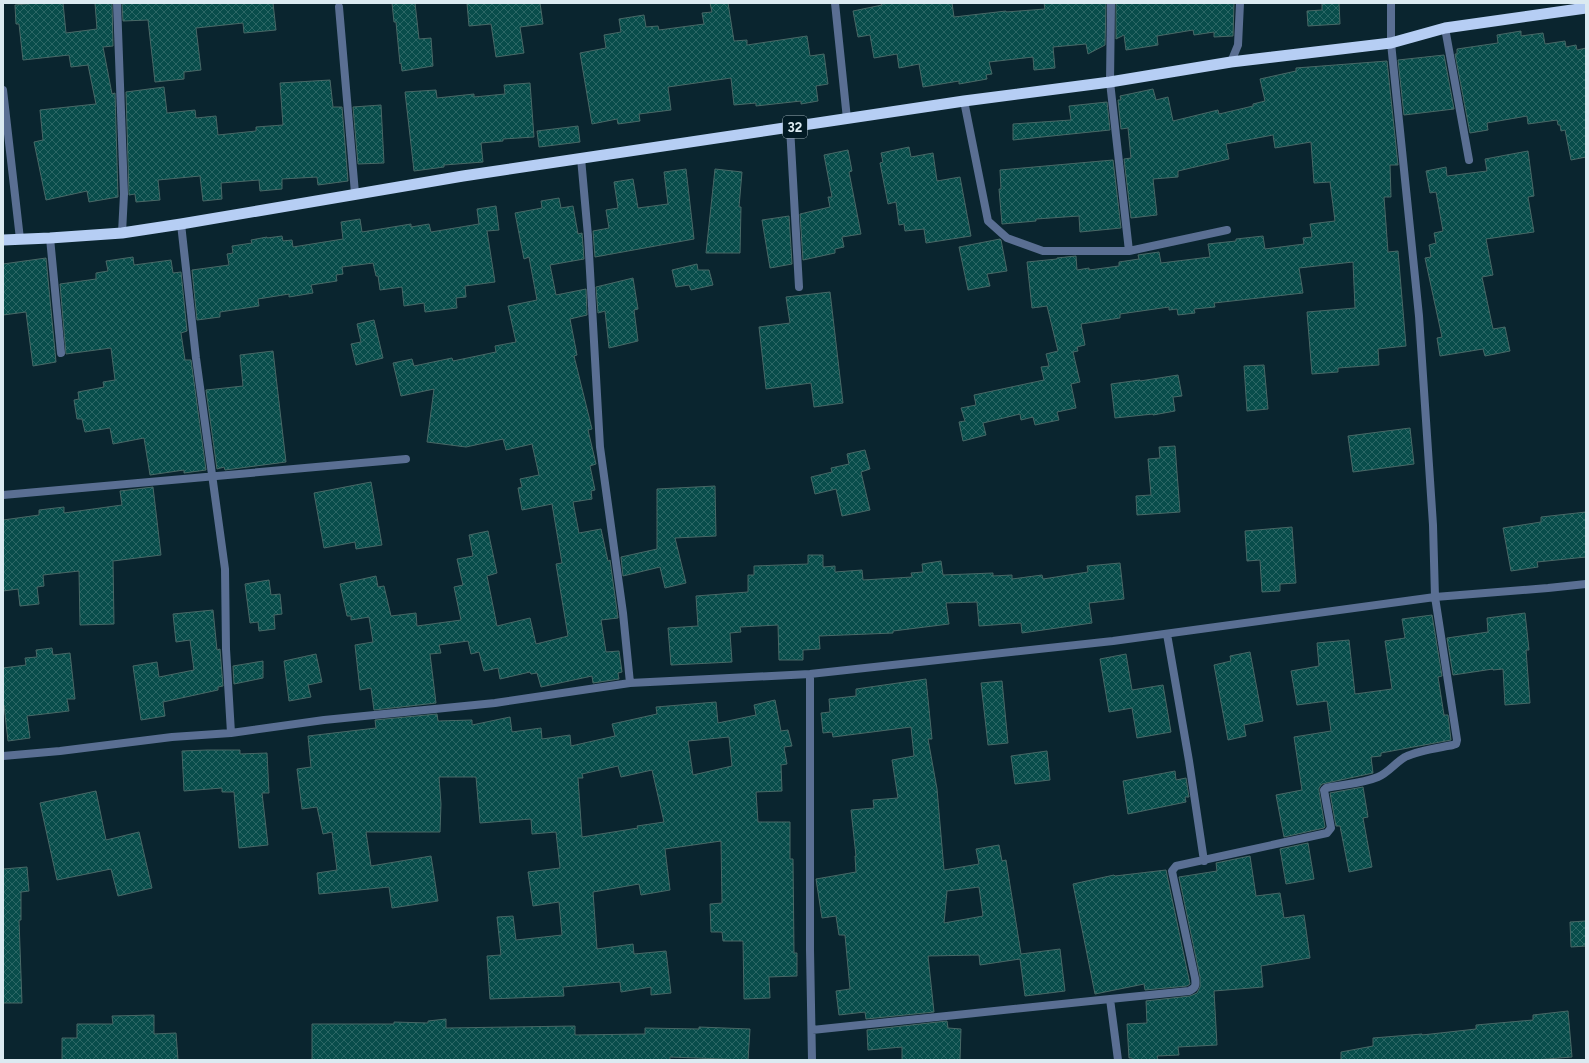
<svg xmlns="http://www.w3.org/2000/svg" width="1589" height="1063" font-family="Figtree,sans-serif">
  <style>
    .building { fill: url(#building-cross-hatch); stroke: #486866; fill-rule: evenodd }
    .lines { fill: none; stroke-linecap: round; stroke-linejoin: round }
    .minor { stroke: #5a6f93; stroke-width: 8 }
    .trunk { stroke: #b6cef4; stroke-width: 11 }
    .labels { text-anchor: middle; dominant-baseline: central; stroke-width: 3; stroke-linejoin: round; paint-order: stroke }
    .shield { fill: #021b25; stroke: #9aacb4; stroke-width: 1 }
    .shield-label { font-size: 13px; font-weight: bold; fill: #dbeaf1 }
  </style>
  <defs>
    <pattern id="building-cross-hatch" width="8" height="8" patternUnits="userSpaceOnUse"><rect width="8" height="8" fill="#084d4b"/><path d="M0 0l8 8M0 8l8-8" fill="none" stroke="#2b6765"/></pattern>
  </defs>
  <rect width="100%" height="100%" fill="#0a252f"/>
  <path class="building" d="M36 3H63L66 33 97 29 95 3H112L113 46 103 47 112 94 115 93 118 197 89 202 87 191 46 200 34 142 43 140 40 110 96 104 88 65 71 67 69 55 23 60 19 24H16L15 5Z
    M122 3H273L276 30 244 33 243 23 196 28 201 70 184 72V79L155 82 148 20 123 21Z
    M392 3H415L419 39 431 38 433 66 402 71 401 63 400 64 396 22H394Z
    M467 3H540L543 24 520 27 524 53 496 57 491 24 469 26Z
    M710 3H728L734 41 747 40V45L807 36 810 56 824 54 828 84 816 86 818 101 801 104V101L756 106V103L734 105 731 78 668 87 671 110 639 114 640 121 618 124 617 119 592 124 580 53 606 48 604 35 621 32 619 19 644 15 646 27 658 26 659 30 704 24 702 13 712 12Z
    M881 3H952L954 17 1006 11V12L1045 9 1044 3H1106L1105 45 1088 54 1086 44 1053 47 1055 68 1034 70 1033 57 989 62 992 74 986 75 987 79 959 84V81L923 87 919 64 899 68 897 54 874 58 870 35 858 37 853 11 882 5Z
    M1116 3H1234L1233 36 1214 37V32L1194 35 1193 30 1157 36 1158 45 1126 50 1124 35 1116 39Z
    M1322 3H1339L1340 24 1308 26 1307 11 1322 10Z
    M1521 31V36L1543 33 1545 44 1565 41 1566 47 1576 45 1577 50 1586 48V157L1571 160 1565 130 1561 131 1560 125H1558L1557 120 1528 124 1527 116 1487 123 1488 130 1470 133 1455 54H1457V49L1498 43 1497 35Z
    M1444 55 1454 109 1404 115 1398 60Z
    M1387 61 1398 165H1390L1391 197H1384L1388 252 1398 251 1406 346 1378 349 1379 365 1338 368V372L1312 374 1307 312 1355 308 1353 262 1299 268 1303 293 1214 303 1215 307 1194 309 1195 313 1178 315 1177 309 1169 310V307L1120 314V318L1081 324 1085 345 1077 347 1078 351 1073 352 1080 382 1071 384 1076 408 1057 412 1059 420 1035 425 1033 417 1021 420 1020 414 983 423 986 435 963 441 959 422 965 421 961 408 976 405 974 395 1044 380 1041 367 1049 366 1046 354 1058 351 1047 306 1032 308 1027 262 1057 259V258L1076 256 1077 270 1089 268V270L1119 266V262L1139 259 1138 255 1159 252 1161 263 1210 257 1208 244 1236 241V239L1263 236 1265 249 1304 244 1303 238 1312 237 1310 224 1335 221 1330 182 1314 183 1311 142 1275 148 1273 135 1226 144 1229 159 1178 171V177L1153 179 1157 215 1131 218 1124 159 1131 158 1128 128 1121 129 1118 100H1121L1120 96 1153 89 1156 100 1168 97 1173 121 1218 110 1219 114 1253 106V104L1265 101 1260 79 1296 71V68Z
    M330 80 333 107H342L348 181 318 185 317 177 282 179V189L260 191 259 180 221 183 222 199 203 201 200 176 158 180 160 200 136 202 135 194 129 195 126 92 164 87 167 113 195 110 196 118 216 116 218 135 256 131V127L283 125 280 83Z
    M530 83 534 137 503 139V141L481 143 483 162 444 165V167L414 171 405 92 436 90 437 98 474 94V97L505 94 504 85Z
    M1107 102 1110 130 1013 140V124L1071 120 1069 106Z
    M381 105 384 163 358 164 353 107Z
    M578 126 580 142 539 147 537 131Z
    M909 147 911 157 933 153 937 181 960 177 971 236 926 243 924 229 905 231 904 224 899 225 896 202 888 204 880 163 883 162 881 153Z
    M848 150 852 171 849 172 861 234 842 237 844 247 835 249V253L803 260 800 214 830 207 828 197H832L824 155Z
    M1528 151 1534 196 1528 197 1534 232 1486 239 1493 275 1482 277 1493 329 1505 327 1510 351 1485 356 1483 349 1440 356 1437 338 1442 337 1425 258 1431 257 1429 245 1436 243 1434 233 1443 231 1436 192 1430 193 1426 171 1446 167 1447 176 1487 171 1485 159Z
    M1113 160 1121 228 1080 232 1079 216 1036 219V221L1002 224 999 189H1001L1000 170Z
    M686 169 694 239 595 257 593 231 609 228 606 210 618 208 614 182 633 179 638 208 668 204 664 172Z
    M715 169 742 172 739 207H741L740 253H706Z
    M559 198 561 208 573 206 578 234 582 233 584 259 550 265 556 295 586 289 587 315 570 319 577 355 574 356 592 429 588 430 596 464 590 466 595 490 591 491 592 499 573 502 579 533 601 529 608 561 610 560 618 618 601 620 606 652 619 651 622 672 618 673 619 679 593 683 592 676 541 687 537 673 531 674 530 672 500 679 498 668 484 671 479 652 471 654 468 641 439 645 441 653 430 654 436 703 374 710 371 688 360 690 355 645 373 642 369 617 351 620V616H347L340 584 376 576 378 587 384 586 391 616 416 613 417 626 461 620 454 587 463 585 457 559 473 556 469 535 488 531 497 573 487 576 497 626 530 618 536 644 568 636 556 564 562 563 552 504 522 510 518 488 522 487 520 479 539 475 532 444 506 450 503 439 466 447 427 442 434 389 401 396 393 363 412 359 414 366 452 358 453 361 496 352 495 346 516 342 508 306 537 300 529 257 524 259 515 213 542 208 541 201Z
    M496 206 499 230 487 231 495 282 465 286 466 297 456 298 457 308 425 312 424 303 404 306 402 287 380 290 378 276H376L373 263 342 267 343 274 336 275 337 281 311 285 313 293 289 297V294L258 299 259 306 220 312V317L197 320 192 270 229 265 227 254 233 253 232 246 252 243 251 240 267 237V238L282 236 283 241 292 240 293 247 343 239 341 222 360 219 362 232 411 224V227L429 224 431 232 479 224 477 209Z
    M789 216 792 264 770 268 762 220Z
    M1000 239 1001 240 1007 271 987 274 990 286 968 290 959 247Z
    M133 257 134 265 171 260 173 273 181 272 187 331 181 333 185 360H191L206 470 184 473V470L150 475 144 438 113 444 110 428 85 432 82 419H77L74 400 79 399 78 392 104 387 103 382 115 380 111 348 66 354 60 284 96 279V273L108 271 106 261Z
    M46 258 56 362 33 366 26 312 3 315V264Z
    M697 264 698 270H709L713 285 691 290 689 285 676 287 672 270Z
    M633 278 638 309 634 310 638 341 609 348 605 311 598 313 596 287Z
    M830 292 843 403 814 407 811 383 766 389 759 327 790 323 786 297Z
    M374 320 383 358 356 365 351 344 361 342 357 324Z
    M273 351 286 462 225 470 224 467 217 469 206 390 243 386 240 355Z
    M1264 365 1268 409 1247 411 1244 366Z
    M1178 375 1182 396 1173 397 1175 411 1153 415V414L1115 418 1111 384 1140 380V381Z
    M1410 428 1414 464 1353 472 1348 436Z
    M1175 446 1180 512 1137 515 1136 496 1151 495 1148 459 1160 458 1159 447Z
    M865 450 870 469 861 472 870 510 842 516 836 489 815 494 811 477 832 472 831 468 849 464 847 454Z
    M371 482 382 545 356 549 355 542 324 548 314 493Z
    M715 486 716 536 675 538 686 583 665 588 660 567 623 576 621 557 657 549V489Z
    M153 487 161 555 113 561 114 624 80 625 79 571 43 575 44 586 37 587 39 604 20 606 18 589 3 591V520L39 515V510L64 507V513L122 505 120 491Z
    M1586 512V557L1537 562 1538 567 1511 571 1503 528 1541 522V517Z
    M1292 527 1296 583 1280 584V591L1262 592 1260 560 1247 561 1245 531Z
    M808 555H823V567L835 566V572L862 570 863 580 912 577 911 573 923 572 922 564 941 561 943 575 993 573V576L1012 575V579L1042 575 1043 579 1088 572 1087 566 1120 563 1124 599 1089 603 1092 623 1022 633 1021 623 979 626 977 602 946 603 949 624 893 631V633L819 636 820 649 803 650V660H779L778 625 740 627 741 632 730 633 732 662 671 665 668 628 698 626 696 596 748 592V575H754V566L808 564Z
    M269 580 271 595 280 594 282 614 274 615 275 629 259 631 258 622 250 623 245 584Z
    M213 610 217 650 220 649 221 662 223 686 218 687V690L163 702 165 716 141 720 133 666 157 662 159 677 194 670 190 640 176 642 173 614Z
    M1525 613 1529 650H1526L1530 703 1505 705 1503 669 1493 670V669L1453 675 1447 638 1488 632 1487 618Z
    M1432 615 1442 676 1438 677 1444 715H1448L1451 740 1381 753V756L1371 757 1373 773 1322 784 1319 788V791L1325 827 1324 828 1284 837 1276 795 1302 790 1294 737 1331 731 1327 701 1297 705 1291 671 1319 666 1317 643 1349 640 1355 694 1392 689 1385 641 1405 638 1402 619Z
    M52 648 53 655 70 653 75 699H67L69 711 27 716 30 738 8 741 4 705H3V668L26 665 25 658 37 657 36 650Z
    M1250 652 1263 721 1244 725 1246 736 1228 740 1214 665 1231 661 1230 656Z
    M316 654 322 682 308 685 311 697 289 701 284 661Z
    M1126 654 1132 690 1163 685 1171 732 1137 738 1132 708 1109 712 1100 659Z
    M263 661V678L234 684 233 666Z
    M926 679 932 739H928L937 789 944 870 979 864 976 849 999 845 1002 861 1006 860 1021 954 1060 949 1065 991 1025 996 1020 959 980 965 979 955 928 956 934 1012 866 1019 865 1012 839 1015 836 991 850 989 845 935H839L836 916 822 918 816 879 856 872 855 856H856L851 810 874 808 873 800 898 798 892 760 914 756 911 727 833 737 832 732 823 733 821 713 830 712 829 699 856 696V689ZM979 887 983 916 944 923 947 891Z
    M1002 681 1008 743 988 745 981 683Z
    M775 700 781 731 788 730 792 746 784 747 787 764 781 765 782 791 756 792 758 822H790V859H793L794 953H797V976L769 977 770 998 744 999 743 941H723L722 932H711L710 904 722 903 721 841 665 849 670 890 641 895 639 884 593 892 597 949 633 944 634 954 666 951 671 993 651 995V987L621 992 620 982 563 987 564 996 490 999 487 956 501 955 497 917 513 916 516 940 562 935 559 902 533 906 528 872 560 868 556 832 532 834 531 819 480 823 476 777H439L441 804 440 832H366L371 866 431 856 438 901 392 908 389 887 319 894 317 873 337 870 332 832 323 834 317 807 302 809 297 769 311 767 308 736 376 728 375 720 437 714 438 721 472 720V725L510 717 512 732 541 728 542 739 570 735 571 746 615 736 612 724 657 714 656 707 716 702 718 723 756 715 754 705ZM729 737 732 766 693 775 688 741ZM618 766 621 777 652 770 664 822 637 826 638 828 582 837 578 778H583L582 774Z
    M207 750H240V754L267 753 269 793H262L268 845 239 848 234 792H222V788L184 791 182 751Z
    M1047 751 1050 780 1015 784 1011 756Z
    M1175 771 1176 780 1186 778 1189 797H1185L1186 802 1128 814 1123 781Z
    M1363 787 1368 817 1363 818 1372 867 1349 872 1340 826H1336L1330 793Z
    M96 791 106 840 139 832 152 888 118 896 111 869 57 880 40 803Z
    M1308 843 1314 879 1286 884 1280 849Z
    M1250 856 1256 896 1280 893 1284 918 1304 915 1310 958 1261 966 1263 987 1214 991 1217 1045 1178 1047 1179 1055 1157 1056 1158 1060H1133L1132 1058H1129L1127 1024 1147 1023 1146 1001 1190 996 1197 993 1200 987V977L1179 877 1217 871 1216 863Z
    M27 867 29 891 21 892V920H19L22 1003H3V869Z
    M1166 870 1190 984 1187 986 1145 990 1144 984 1095 994 1073 884 1114 875 1115 876Z
    M1586 921V946L1571 947 1570 922Z
    M1568 1011 1572 1057 1535 1060H1341V1052L1373 1046V1038L1422 1034V1035L1476 1029V1025L1533 1020V1015Z
    M154 1015V1034L176 1033 178 1060H62V1038H77V1024H113L112 1016Z
    M446 1019V1028L575 1026V1035L645 1034V1028L699 1029V1027L750 1029 748 1060 670 1057V1060H312V1024H394V1022L428 1023V1021Z
    M947 1021 948 1028 961 1029 960 1060H902V1047L868 1050 867 1030Z"/>
  <g class="lines">
    <path class="minor" d="M117 3 124 194 122 233
      M835 3 847 119
      M1111 3 1110 82 1129 251
      M339 7 355 193
      M1445 28 1469 160
      M1231 62 1238 45 1240 3
      M3 90 20 239
      M964 101 988 221 1007 238 1043 251H1129L1227 230
      M790 127 799 287
      M581 158 588 236 600 447 623 613 630 683
      M181 224 196 358 225 569 226 649 231 733
      M50 238 61 353
      M3 495 406 459
      M1167 634 1189 761 1204 861
      M810 674V950L812 1060
      M3 756 60 751 172 737 231 733 324 720 495 703 630 683 810 674 1113 641 1435 597 1548 588 1586 584
      M1110 999 1189 991C1196 988 1196 985 1195 978L1173 876 1172 871 1176 866 1327 833 1331 828 1324 790 1326 788C1343 784 1361 784 1378 777 1388 773 1395 763 1405 757 1419 750 1438 748 1453 745L1456 744 1457 740 1435 597 1433 525 1419 316 1391 43V3
      M812 1030 1110 999 1118 1060"/>
    <path class="trunk" d="M3 240 50 238 122 233 181 224 463 176 964 101 1110 82 1231 62 1391 43 1445 28 1586 8"/>
  </g>
  <g class="labels">
    <rect class="shield" x="783" y="116" width="24" height="22" rx="3"/>
    <g class="shield-label">
      <text x="795" y="127">32</text>
    </g>
  </g>
  <rect width="1589" height="1063" fill="none" stroke="#dbeaf1" stroke-width="8"/>
</svg>
